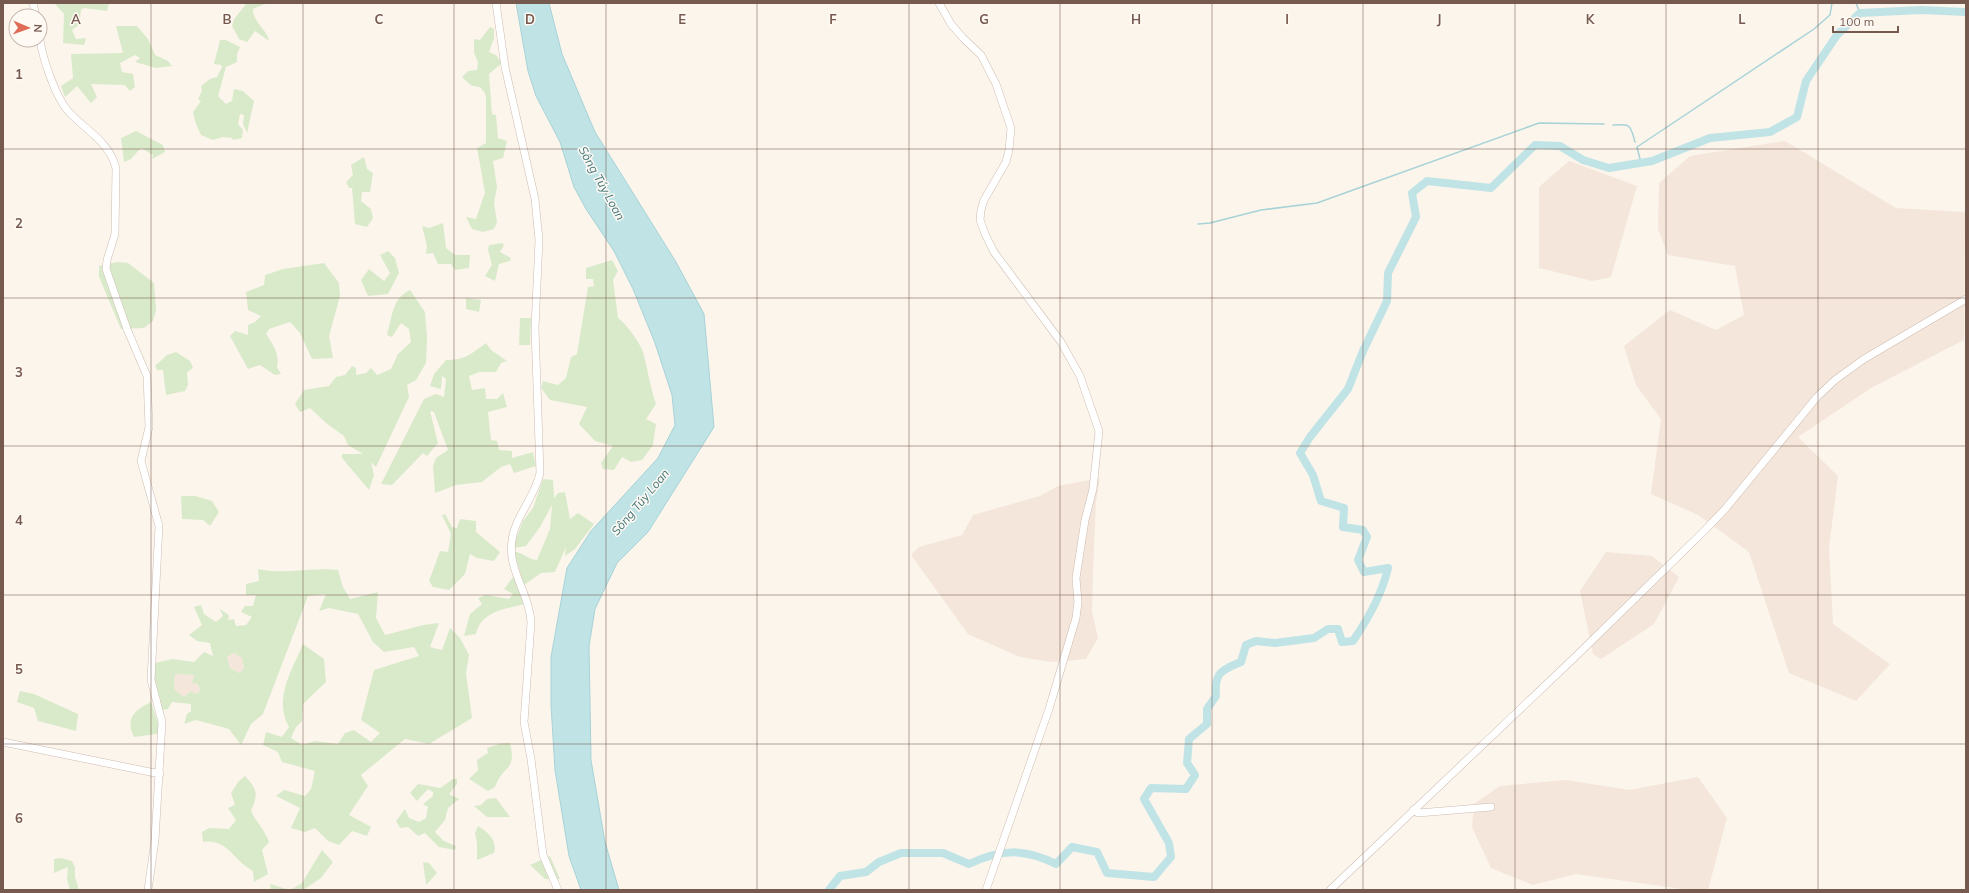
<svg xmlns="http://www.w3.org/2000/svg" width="1969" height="893" font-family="Mulish,sans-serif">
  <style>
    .residential { fill: #f4e6da }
    .green { fill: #d9eaca; fill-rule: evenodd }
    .water { fill: #c0e3e6; stroke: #a7d3d7 }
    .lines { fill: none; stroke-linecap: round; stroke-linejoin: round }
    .stream { stroke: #a7d3d7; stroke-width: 1.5 }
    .river { stroke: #c0e3e6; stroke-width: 8 }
    .tertiary-casing { stroke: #cebcb1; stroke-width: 8 }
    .tertiary { stroke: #fff; stroke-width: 7 }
    .grid { fill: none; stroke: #775a4f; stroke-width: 1; stroke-opacity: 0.55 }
    .labels { text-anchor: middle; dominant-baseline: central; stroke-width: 3; stroke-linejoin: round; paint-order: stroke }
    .water-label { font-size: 12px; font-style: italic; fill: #42767b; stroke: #fef9f3 }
    .grid-label { font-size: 13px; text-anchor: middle; font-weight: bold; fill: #775a4f; stroke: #fef9f3; stroke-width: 3; stroke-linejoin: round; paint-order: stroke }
  </style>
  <rect width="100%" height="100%" fill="#fcf5ec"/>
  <path class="residential" d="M1785 141 1896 208 1965 212 1964 340 1871 388 1798 437 1838 476 1829 548 1833 624 1890 664 1856 701 1789 673 1749 552 1698 515 1651 494 1661 419 1636 385 1624 346 1670 310 1716 330 1744 315 1735 266 1668 255 1658 229 1659 183 1690 156Z
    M1569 161 1637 186 1611 277 1592 281 1539 268V187Z
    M1100 478 1096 502 1093 572 1092 612 1098 638 1086 659 1053 662 1020 657 968 634 911 555 919 547 962 535 973 515 1040 496 1058 486Z
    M1606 552 1652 556 1679 577 1654 624 1601 659 1593 654 1580 591Z
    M234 653 242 658 244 668 240 673 230 668 227 657Z
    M175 674 194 675 192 683 198 684 200 690 197 694 190 692 184 697 177 693 174 689Z
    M1698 777 1727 818 1708 890H1689L1576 874 1533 885 1491 868 1472 827 1474 804 1500 786 1566 780 1629 790Z"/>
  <path class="green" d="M54 3H109L107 11 84 8 81 10 79 25 72 30 76 39 86 38 84 45 63 43 64 14Z
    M247 3H267L253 9C253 23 267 29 269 41L255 31 247 42 239 39 232 26 234 19Z
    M116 26H137L148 39 155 55 168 61 172 66 156 68 135 62 140 58 135 55 120 63 122 72 133 74 135 87 130 91 125 85 91 84 97 97 91 103 77 86 65 97 61 86 73 78 71 54 123 53Z
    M490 27 494 29V38L489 52 496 55 502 63 489 74 492 114 496 115 498 138 507 141 503 158 493 161 497 187 494 203 497 222 494 229 483 232 472 229 466 217 476 219 485 192 477 148 486 143V98L485 93 480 87C471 87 468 83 462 77L468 71 477 70 478 62 474 53V39L480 40Z
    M220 40H226L240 47 237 54V62L226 67 218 96 226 104 232 101 234 89 243 91 254 101 247 133 243 124 244 115 240 114 238 124 243 130 242 138 233 140 232 138 223 137 213 140 201 135 196 124 193 112 201 101 198 99 202 91 201 86 210 79 217 77 222 67 221 65 214 64Z
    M136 131 163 145 165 152 152 159 153 155 141 148 131 159 124 162 121 138Z
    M364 157 367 169 373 173 370 192H362L361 201 371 209 373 218 367 227 355 224 352 188H349L346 182 353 175 351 165Z
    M443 223 446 248 455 255H470L469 268 455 270 451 264H438L433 253 426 254 427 246 422 226 429 228Z
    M502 243 504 245 500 252 511 258 510 261 499 264 495 281 485 276 492 265 488 250 489 245Z
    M388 251 395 258 399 273 388 294 368 296 361 280 369 269 384 281 390 273 380 255Z
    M612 260 618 271 613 280 618 318C625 322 641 344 643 352 648 370 650 387 656 404L646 419 656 424 653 445 642 460 631 462 622 457 614 470 603 469 601 463 613 446 595 441 579 424 587 407 550 400 541 388 543 381 558 385 566 378 571 357 577 354 588 287 594 286 593 279H586V268Z
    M117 262 128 263 154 283 156 310 153 321 144 328 121 329 99 277V266Z
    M324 263 339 283 340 296 329 336 333 358 312 359 300 333 290 322 269 329 266 334C273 344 280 355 277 367L281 374 275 375 260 365 248 369 230 336 235 331 248 335V325L255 322 261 316 248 310 246 292 264 285 265 275 283 269Z
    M410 290 425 312 427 337 426 363 416 380 407 385 409 397 376 467 371 462 374 475 369 490 342 458V454H363L348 445 344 436 326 423 310 408 300 412 295 404 304 390 329 386 336 377 345 375 352 366 356 368V375L366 373 371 368 377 375 391 369 398 354 411 342 409 329 401 323 392 337 387 335C392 318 392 298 410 290Z
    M466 298 481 300 479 312 466 309Z
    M520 318H531L530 345H519Z
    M486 343 491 350 507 361 501 363 496 372H479L469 376 472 390 485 388 486 399H497L503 393 507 407 488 412 491 440 497 441 499 450 512 451V458L533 452 536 466 514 473 510 464 501 467 482 482 456 485 435 493 433 466 436 458 448 450 434 412 430 411 438 443 427 456 423 453 392 485 381 484 424 399 436 394 444 397 446 379 442 376 441 389 430 386 434 374 446 360C465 360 471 354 486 343Z
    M176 352 190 361 193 368 187 372 188 385 185 391 166 395 163 370H157L155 366 167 355Z
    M543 479 553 480 554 498 558 493 565 492 570 519 578 513 594 524 575 549 565 556 566 547 555 572 541 573 524 585 514 552C521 551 527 559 537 560L550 529 552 505 540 527 526 546 514 548 516 539 523 521 533 508Z
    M181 496H195L212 501 219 512 210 526 203 520 182 519Z
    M445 514 452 527 457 528 460 519 476 521V532L500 552 494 561 477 558 470 554 465 574 449 590 433 587 429 581 440 551 448 552 451 534 442 515Z
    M258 569C284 575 311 567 338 570L343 587 350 599 378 592 376 618 385 635 423 625 439 623 430 647 442 650 450 628 460 638 469 655 466 673 472 718 429 744 405 739 361 775 368 786 349 815 371 827 367 836 352 831 339 845 328 841 315 828 305 832 291 828 300 808 276 796 284 790 305 796 311 789 315 771 282 762 278 752 263 745 266 732 282 737 289 727C273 699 292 670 303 644L324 659 326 682 303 704 302 721 296 727 291 738 302 745 315 741 338 744 345 733 354 730 371 742 380 733 361 720 374 670 419 656 414 647 384 652 373 642 358 614 329 608 319 611 326 594 308 596 263 714 251 724 241 745 229 729 196 720 184 724 187 714 191 711V704L172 702 168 709 162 710 153 682 155 663 173 659 194 662 204 652 213 656 210 643 197 641 189 635 202 625 194 607 201 605 204 614 216 622 223 616 220 609 229 615 228 620 234 619 236 626 246 625 252 617 241 612 245 606H253L256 595H246V584L259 581ZM234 653 242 658 244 668 240 673 230 668 227 657ZM175 674 194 675 192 683 198 684 200 690 197 694 191 691 184 697 174 689Z
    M514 576 525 604C505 609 481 611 476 634L464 636 470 614 482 604 478 598 486 595 509 599 513 594 504 589Z
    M20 691 34 694 78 714 76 731 38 721 34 708 17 702Z
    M151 702 159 726 157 734 134 737C125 719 134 710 151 702Z
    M503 743H510C517 772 503 764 495 787L488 791 469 779 478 770 477 760 488 753 487 748Z
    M245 776C258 790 258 794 251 811 256 822 265 830 269 842L262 850 268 874 254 882 253 871C233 861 228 838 203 842L202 832 209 828 229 829 236 820 228 808 235 805 231 793 238 782Z
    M453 779H457V784L449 794 459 799 448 808 445 820 435 832 444 841 456 846 455 850 439 847 425 833 418 836 408 827 400 828 396 821 405 809 409 818 419 822 426 818 428 807 423 804 433 796V792L428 789 417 801 410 793 418 784 440 788Z
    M496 798 510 817H487L474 806 481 805 487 799Z
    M478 826C488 832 498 841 494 853L477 860V843L475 833Z
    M322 850 333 862 321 878 303 890H271L270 884 290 890 302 883Z
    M550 856 560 879H545L530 865Z
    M61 858 72 861 75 867V877L79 890H70L67 879 68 867 54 873V859Z
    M423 862 429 863 437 873 426 885Z"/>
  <path class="water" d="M516 3H549L562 54 595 132 676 262 704 314 714 427 648 532 617 563 595 609 589 646 591 760 605 842 619 890H581L569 856 555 770 551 705V657L567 568 591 531 658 458 675 425 672 395 655 343 633 289 614 251 586 209 574 187 560 142 536 96 528 71Z"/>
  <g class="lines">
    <path class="stream" d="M1856 3 1860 13
      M1613 125C1632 124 1630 125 1635 142
      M1637 147 1814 29 1830 15 1832 3
      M1637 147 1641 163
      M1198 224 1210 223 1261 210 1317 203 1539 123 1604 124"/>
    <path class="river" d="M829 890 840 876 866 872 879 862 901 853H943L969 864C1001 849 1024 848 1056 864L1072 847 1097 852 1107 873 1154 877 1171 857 1169 843 1144 799 1151 788 1186 789 1195 775 1187 763 1189 739 1207 724V709L1216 696C1214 673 1221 670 1241 662L1246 645 1256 641 1275 643 1314 638 1328 629H1338L1342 642 1353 641C1368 619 1382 595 1388 568L1364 572 1358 560 1367 537 1363 530 1343 527 1344 508 1321 501 1313 475 1300 453 1310 437 1348 389 1363 351 1387 301 1388 273 1416 217 1412 193 1427 181 1491 188 1535 145 1560 146 1583 160 1609 168 1652 161 1710 138 1770 132 1797 117 1806 81 1837 35 1860 13 1921 10 1966 12"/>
    <defs>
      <path id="tertiary" d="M33 3 36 16
        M496 3 505 67 535 199 539 240 535 328 540 473C535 497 515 517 512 540 507 570 530 594 531 623L524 722 531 759 543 855 558 890
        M939 3 951 24 963 38 981 55 996 84 1011 128 1009 150 1006 162 984 200 981 210 980 220 985 234 994 252 1061 342 1080 376 1099 431 1093 489 1085 520 1076 578 1078 602 1076 618 1049 709 986 890
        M40 40C43 59 55 96 68 111 85 130 109 141 116 168L115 234 107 260 106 269 127 329 147 376 149 427 141 461 159 526 151 680 162 722 155 840 148 890
        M3 742 160 774
        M1413 810 1418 813 1491 807
        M1330 890 1573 659 1703 532 1726 508 1817 397 1835 380 1864 359 1966 299"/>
    </defs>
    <use href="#tertiary" class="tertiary-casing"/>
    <use href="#tertiary" class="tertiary"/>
  </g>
  <path class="grid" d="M151 3V890M303 3V890M454 3V890M606 3V890M757 3V890M909 3V890M1060 3V890M1212 3V890M1363 3V890M1515 3V890M1666 3V890M1818 3V890M3 149H1966M3 298H1966M3 446H1966M3 595H1966M3 744H1966"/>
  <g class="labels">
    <g class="water-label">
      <text transform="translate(602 183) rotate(61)">Sông Túy Loan</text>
      <text transform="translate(640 502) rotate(-50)">Sông Túy Loan</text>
    </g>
  </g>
  <g class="grid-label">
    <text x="76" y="24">A</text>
    <text x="227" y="24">B</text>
    <text x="379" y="24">C</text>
    <text x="530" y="24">D</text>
    <text x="682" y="24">E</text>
    <text x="833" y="24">F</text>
    <text x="984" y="24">G</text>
    <text x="1136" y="24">H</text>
    <text x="1287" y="24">I</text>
    <text x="1439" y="24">J</text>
    <text x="1590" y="24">K</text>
    <text x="1742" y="24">L</text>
    <text x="19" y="79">1</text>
    <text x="19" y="228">2</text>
    <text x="19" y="377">3</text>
    <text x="19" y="525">4</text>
    <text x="19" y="674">5</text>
    <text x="19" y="823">6</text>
  </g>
  <rect width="1969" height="893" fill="none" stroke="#775a4f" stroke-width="8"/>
  <g transform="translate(28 28) rotate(92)"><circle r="19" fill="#fef9f3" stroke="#c8b9b1"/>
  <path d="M0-3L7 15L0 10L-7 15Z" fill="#e06b57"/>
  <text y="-6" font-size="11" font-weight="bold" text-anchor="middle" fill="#775a4f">N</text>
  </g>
  <path d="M1833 26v6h65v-6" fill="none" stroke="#775a4f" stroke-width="2"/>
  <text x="1839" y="26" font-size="12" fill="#775a4f" stroke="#fef9f3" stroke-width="3" paint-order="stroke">100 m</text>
</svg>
